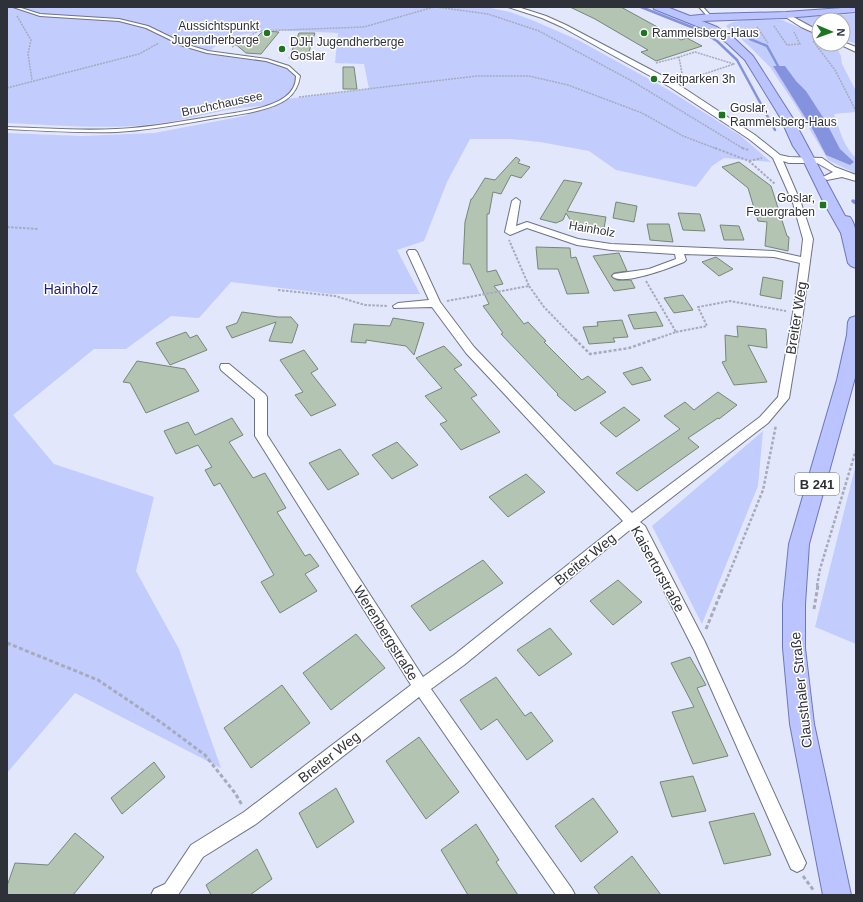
<svg xmlns="http://www.w3.org/2000/svg" width="863" height="902" font-family="Arial,sans-serif">
  <style>
    .green { fill: #c2cdfe; fill-rule: evenodd }
    .water { fill: #8593de }
    .lines { fill: none; stroke-linecap: round; stroke-linejoin: round }
    .stream-far1 { stroke: #8593de; stroke-width: 2.5 }
    .stream { stroke: #8593de; stroke-width: 3.5 }
    .building { fill: #b4c4b3; stroke: #778676 }
    .service-casing { stroke: #6e7285; stroke-width: 2 }
    .minor-casing { stroke: #6e7285; stroke-width: 2 }
    .primary-casing { stroke: #6c77b9; stroke-width: 2 }
    .path-far3 { stroke: #a6aabb; stroke-width: 1.5; stroke-dasharray: 2 1; stroke-linecap: butt }
    .path-far2 { stroke: #a6aabb; stroke-width: 2; stroke-dasharray: 2.5 1.5; stroke-linecap: butt }
    .path-far1 { stroke: #a6aabb; stroke-width: 2.5; stroke-dasharray: 3 2; stroke-linecap: butt }
    .path { stroke: #a6aabb; stroke-width: 3; stroke-dasharray: 4 2.5; stroke-linecap: butt }
    .service { fill: #fff; fill-rule: evenodd }
    .minor { fill: #fff; fill-rule: evenodd }
    .primary { fill: #bbc4fe; fill-rule: evenodd }
    .poi-dot { fill: #1e7521; stroke: #fff; stroke-width: 1.5 }
    .labels { text-anchor: middle; dominant-baseline: central; stroke-width: 3; stroke-linejoin: round; paint-order: stroke }
    .far-poi-label { font-size: 12px; fill: #2f3139; stroke: #fff; text-anchor: start }
    .far-street-label { font-size: 12px; fill: #2f3139; stroke: #fff }
    .shield { fill: #fff; stroke: #6d6f74; stroke-width: 1 }
    .shield-label { font-size: 13px; font-weight: bold; fill: #2f3139 }
    .park-label { font-size: 14px; fill: #222076; stroke: #fff }
    .street-label { font-size: 14px; fill: #2f3139; stroke: #fff }
  </style>
  <rect width="100%" height="100%" fill="#e2e7fc"/>
  <path class="green" d="M9 7H486L510 12 532 20 578 40 667 89 741 136 771 162 724 158 712 166 696 187 616 170 589 151 540 142 511 139H470L447 182 424 241 397 250 420 294H331L231 282 199 318 171 316 126 349H94L13 415 54 464 154 497 136 571 179 649 221 768 75 693 7 773V133L82 136 154 133 244 116 268 106C230 105 193 120 156 124 107 130 57 125 7 123V8ZM272 30 338 33 335 63 364 64 369 89 286 99 298 83V76L288 67 266 60 208 52 227 37Z
    M856 14V44L843 39V20H819V30L799 19V18L804 17Z
    M782 20 819 36V44H835L841 56 842 64 856 91V112L834 114C840 130 843 146 856 158V174L828 160 796 106 770 67 748 45 726 26C733 18 771 20 782 20Z
    M763 431 758 486 702 624 652 526Z
    M856 464V644L815 627Z"/>
  <path class="water" d="M773 66H785L796 81 806 91 826 122 840 149 854 162 850 165 826 155 813 130Z"/>
  <g class="lines">
    <path class="stream-far1" d="M641 7 699 30 717 41 737 60 775 130
      M750 39 767 46 778 66"/>
    <path class="stream" d="M853 201 856 203"/>
  </g>
  <path class="building" d="M570 7H621L681 40 687 38 702 46 656 61 641 52 648 50 595 19Z
    M266 31 279 32 261 54 246 53 234 43 254 40 261 33Z
    M299 33H315L307 58H289Z
    M343 67H354L357 89H343Z
    M516 157 520 160 518 163 530 167 521 178 511 175 501 194 493 192 489 214H487V272L496 270 503 284 494 286 524 324 528 322 546 341 544 342 582 380 588 376 606 392 575 411 557 395 558 394 501 334 503 333 483 306 489 304 470 264H463L465 222 471 199H472L485 178 495 180Z
    M739 162 771 186 787 236 789 237 788 251 765 246 767 222 758 221 748 188 722 167Z
    M564 180 582 183 567 211 606 217 603 234 576 229 566 213 563 220 556 223 540 219Z
    M616 202 637 206 634 222 613 218Z
    M678 213 700 214 705 231 683 230Z
    M647 224H669L673 242 650 240Z
    M720 225 739 226 744 240H724Z
    M536 247 570 248 571 258 576 257 589 293 567 294 558 269H538Z
    M619 253 627 271 614 273 611 276 617 280H631L635 288 614 291 593 256Z
    M716 257 733 269 719 276 702 262Z
    M763 277 783 281 781 299 760 295Z
    M683 295 693 310 674 313 664 298Z
    M242 312 278 317H291L298 325 292 343 269 341 276 322 232 338 226 327 237 323Z
    M656 312 663 326 634 329 628 315Z
    M393 318 424 323 414 355 406 346 366 340V343L351 342 354 324 390 326Z
    M622 320 628 337 613 338 615 342 589 344 583 327 598 326 597 322Z
    M737 326 766 329 767 348 748 345 767 382 734 385 722 362 726 361 725 335 738 337Z
    M186 332 190 338 197 335 207 350 170 365 156 343Z
    M444 346 462 365 454 369 477 395 471 398 500 432 461 450 440 424 447 421 425 396 442 388 416 358Z
    M304 350 318 369 311 373 336 405 311 416 295 395 303 392 280 360Z
    M137 361 185 369 199 391 146 413 130 383 123 382Z
    M642 367 651 380 632 385 623 373Z
    M718 392 737 405 719 419 718 418 688 438 699 447 637 491 616 473 680 429 664 416 685 402 694 410Z
    M624 407 640 420 616 437 600 423Z
    M232 418 243 435 229 442 253 478 265 473 286 508 277 512 305 556 310 554 319 566 305 574 317 591 280 613 261 582 274 575 220 483 214 486 205 470 212 467 198 445 176 454 164 431 188 422 195 435Z
    M397 442 418 465 392 479 372 455Z
    M340 449 359 474 328 490 309 463Z
    M526 474 545 492 508 517 489 497Z
    M483 560 503 583 430 631 411 606Z
    M618 580 642 602 613 625 590 601Z
    M550 628 572 654 539 676 517 650Z
    M356 634 385 668 331 710 303 673Z
    M690 657 706 685 697 688 728 756 693 764 672 712 694 707 671 663Z
    M496 677 525 716 531 712 553 741 527 760 497 719 481 730 460 700Z
    M282 685 310 723 251 768 224 728Z
    M419 737 459 792 426 819 386 761Z
    M154 762 165 777 122 814 111 798Z
    M693 776 706 811 672 817 660 782Z
    M336 788 354 822 317 848 299 813Z
    M593 798 618 832 581 862 555 826Z
    M754 813 771 855 724 864 709 822Z
    M476 824 499 860 496 862 518 895H468L441 850Z
    M75 833 104 857 73 895H7V886L15 863 48 865Z
    M257 849 272 879 250 895H211L206 885Z
    M632 856 661 895H600L594 887Z"/>
  <g class="lines">
    <defs>
      <path id="service" d="M13 7H18L40 14 119 19 148 26 185 44 208 51 267 59 289 66 300 76C299 85 294 94 287 99 271 111 236 115 216 118 183 124 150 130 117 132 80 133 44 131 7 129V127C43 128 80 131 116 129 149 128 182 121 215 116 235 113 269 109 285 97 292 92 296 85 296 76L287 68 266 61 207 53 183 46 146 28 119 21 40 16Z
        M699 7H703L711 16V18H709Z"/>
      <path id="minor" d="M508 7H518L546 16 566 25 676 83 755 135 780 155 789 157 822 158 835 167 856 175V181L842 177 827 180 823 177 833 172 817 163H789L783 161 801 203 813 239 803 313 789 398 768 423 640 522 645 526 704 640 806 863 803 869 797 872 791 869 694 650 635 534 631 529 464 665 431 689 572 889 575 895H556L419 697 256 824 203 857 178 895H151L154 889 165 884 191 845 244 812 411 685 257 439 255 436V399L221 370 220 367 221 364H229L265 394 267 397V435L423 677 454 655 623 521 466 353 432 307 394 308 393 306 398 303 429 300 407 252 409 250H415L417 252 440 302 474 347 632 513 760 417 778 397 793 313 800 263 774 257 684 254 686 260 684 262C672 267 621 287 612 276L614 274 649 269 676 259 675 254 611 250 577 245 527 228 510 235 505 232 512 201 516 198 520 201 516 226 527 222 578 239 611 244 774 251 801 257 803 239 793 203 773 158 749 139 670 87 562 27 542 18Z
        M786 13 819 31V35L801 27 784 16 783 15Z
        M843 42 856 47V52L839 44H843Z"/>
      <path id="primary" d="M653 7H667L690 16 710 14 786 12 856 7V12L786 18 702 21 717 27 735 39 753 56 792 117 845 216 850 217C860 231 856 252 856 268L851 266 848 263 841 233 824 203 803 160 793 146 780 117 745 60 727 43 709 31 654 9Z
        M856 316V374L809 544 805 604V648L814 724 851 895H823L790 724 783 648V604L789 544 837 380 847 335 848 322 850 318Z"/>
    </defs>
    <use href="#service" class="service-casing"/>
    <use href="#minor" class="minor-casing"/>
    <use href="#primary" class="primary-casing"/>
    <path class="path-far3" d="M436 7 488 14 539 31 632 81 744 149
      M17 16 31 40 28 54 32 80
      M774 26 787 45 800 44 794 32
      M757 27 768 43
      M813 41 835 70 856 111
      M232 47 258 31 364 27 434 7
      M656 63 679 57
      M683 79 679 57 695 52 734 64 686 80
      M7 88 139 54 159 43
      M299 97 477 76H529L568 85 642 113 683 136 717 149"/>
    <path class="path-far2" d="M715 148 749 161 775 184
      M742 148 749 150
      M749 161 762 158
      M7 227 39 229
      M646 281 676 332 653 340
      M529 286 544 307 576 340
      M278 290 335 296 365 305 388 306
      M447 301 529 286 509 240
      M676 332 707 326 698 307 730 301 786 311"/>
    <path class="path-far1" d="M575 339 590 354 629 348 655 339
      M724 586 763 490 776 425
      M817 586 820 569 856 450"/>
    <path class="path" d="M814 609 818 585
      M706 629 724 585
      M7 643 98 680 162 723 205 755 235 793 242 805
      M803 876 814 891"/>
    <use href="#service" class="service"/>
    <use href="#minor" class="minor"/>
    <use href="#primary" class="primary"/>
  </g>
  <g class="poi-dot">
    <circle cx="267" cy="33" r="4"/>
    <circle cx="644" cy="33" r="4"/>
    <circle cx="282" cy="49" r="4"/>
    <circle cx="654" cy="79" r="4"/>
    <rect x="718" y="111" width="8" height="8" rx="2"/>
    <rect x="819" y="201" width="8" height="8" rx="2"/>
  </g>
  <g class="labels">
    <g class="far-poi-label">
      <text x="259" y="26" text-anchor="end">Aussichtspunkt<tspan x="259" dy="14">Jugendherberge</tspan></text>
      <text x="652" y="33">Rammelsberg-Haus</text>
      <text x="290" y="42">DJH Jugendherberge<tspan x="290" dy="14">Goslar</tspan></text>
      <text x="662" y="79">Zeitparken 3h</text>
      <text x="730" y="108">Goslar,<tspan x="730" dy="14">Rammelsberg-Haus</tspan></text>
      <text x="815" y="198" text-anchor="end">Goslar,<tspan x="815" dy="14">Feuergraben</tspan></text>
    </g>
    <g class="far-street-label">
      <text transform="translate(222 104) rotate(-12)">Bruchchaussee</text>
      <text transform="translate(592 229) rotate(10)">Hainholz</text>
    </g>
    <rect class="shield" x="795" y="473" width="44" height="22" rx="3"/>
    <g class="shield-label">
      <text x="817" y="484">B 241</text>
    </g>
    <g class="park-label">
      <text x="71" y="289">Hainholz</text>
    </g>
    <g class="street-label">
      <text transform="translate(796 318) rotate(-81)">Breiter Weg</text>
      <text transform="translate(585 559) rotate(-39)">Breiter Weg</text>
      <text transform="translate(658 569) rotate(61)">Kaisertorstraße</text>
      <text transform="translate(386 633) rotate(58)">Werenbergstraße</text>
      <text transform="translate(801 690) rotate(-96)">Clausthaler Straße</text>
      <text transform="translate(329 757) rotate(-38)">Breiter Weg</text>
    </g>
  </g>
  <rect width="863" height="902" fill="none" stroke="#2f3139" stroke-width="16"/>
  <g transform="translate(831 32) rotate(92)"><circle r="19" fill="#ffffff" stroke="#acadb0"/>
  <path d="M0-3L7 15L0 10L-7 15Z" fill="#1e7521"/>
  <text y="-6" font-size="11" font-weight="bold" text-anchor="middle" fill="#2f3139">N</text>
  </g>
</svg>
